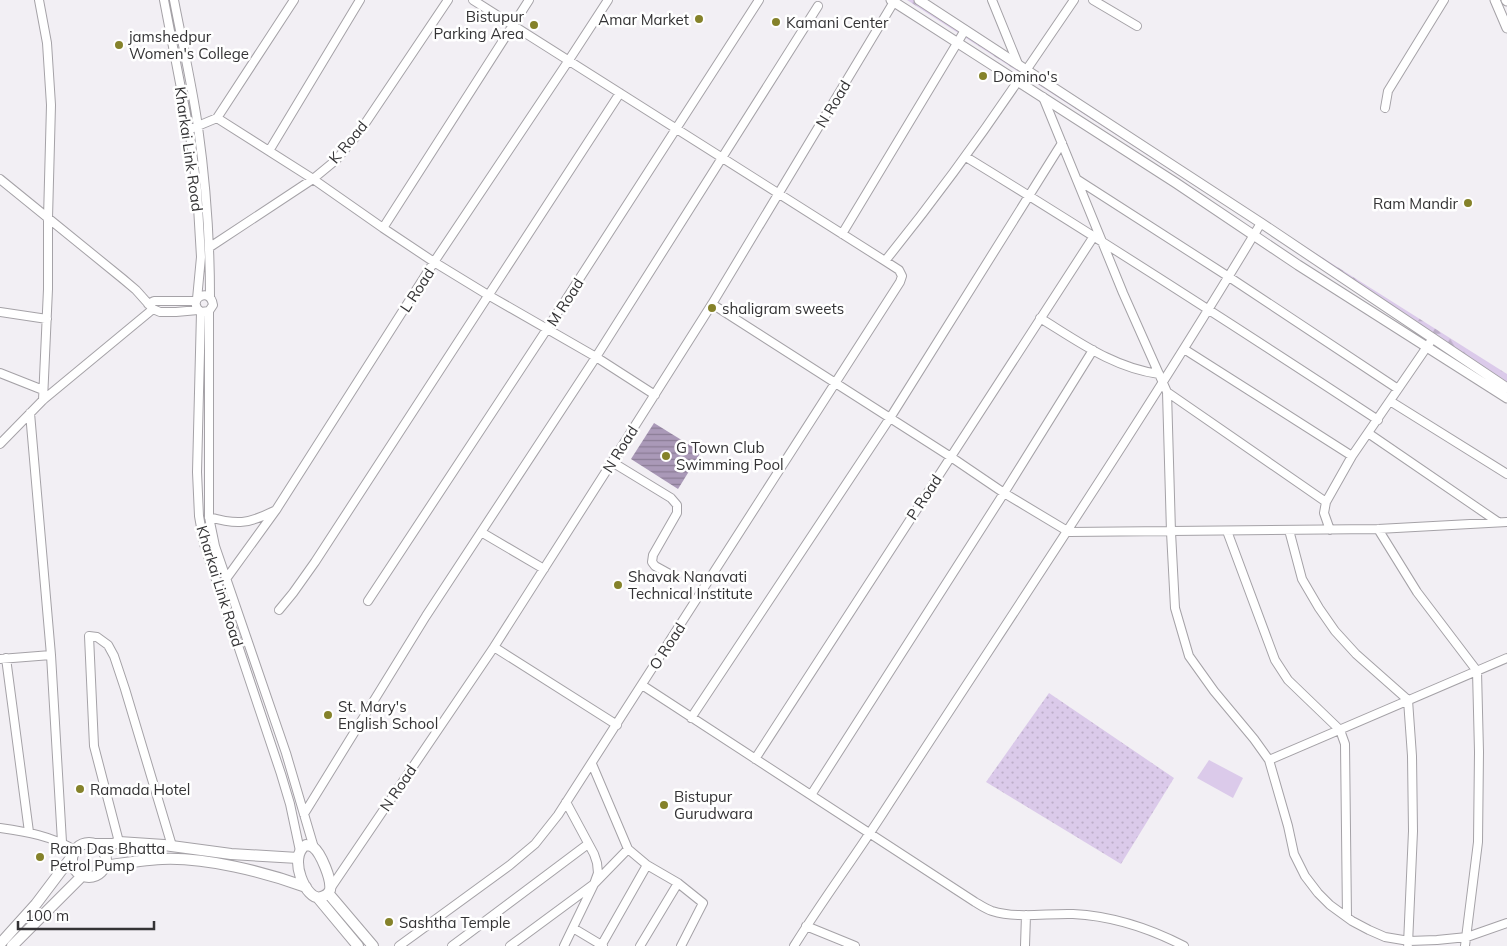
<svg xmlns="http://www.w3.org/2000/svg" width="1507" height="946" font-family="Mulish,sans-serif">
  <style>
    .grass { fill: url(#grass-dots) }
    .forest { fill: url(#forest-firs) }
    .garden { fill: #dbcaea }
    .water { fill: url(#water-rules) }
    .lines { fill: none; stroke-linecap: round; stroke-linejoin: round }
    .minor-casing { stroke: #a5a2a7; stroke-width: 10 }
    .tertiary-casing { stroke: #a5a2a7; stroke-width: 11 }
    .secondary-casing { stroke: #a5a2a7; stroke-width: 12 }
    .minor { stroke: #fff; stroke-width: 8 }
    .tertiary { stroke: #fff; stroke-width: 9 }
    .secondary { stroke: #fff; stroke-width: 10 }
    .poi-dot { fill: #85822a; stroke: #fff; stroke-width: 2 }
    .labels { text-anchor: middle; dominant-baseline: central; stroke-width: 5; stroke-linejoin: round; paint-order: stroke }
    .poi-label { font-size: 15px; fill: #343335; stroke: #fff; text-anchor: start }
    .street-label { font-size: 15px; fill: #343335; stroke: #fff }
  </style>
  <defs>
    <pattern id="grass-dots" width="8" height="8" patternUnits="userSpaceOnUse" patternTransform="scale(1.25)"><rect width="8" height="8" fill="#dbcaea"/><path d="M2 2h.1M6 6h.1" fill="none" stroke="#bdaec9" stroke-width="1.8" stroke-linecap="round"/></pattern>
    <pattern id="forest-firs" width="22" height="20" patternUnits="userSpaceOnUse" patternTransform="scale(1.25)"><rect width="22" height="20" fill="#dbcaea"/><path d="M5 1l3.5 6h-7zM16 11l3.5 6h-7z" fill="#bdaec9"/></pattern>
    <pattern id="water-rules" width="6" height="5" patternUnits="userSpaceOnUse" patternTransform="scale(1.25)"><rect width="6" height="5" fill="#aa99b8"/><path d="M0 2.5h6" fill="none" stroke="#8b7d96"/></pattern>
  </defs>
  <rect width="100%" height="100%" fill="#f2eff4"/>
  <path class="grass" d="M1049 693 1174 778 1121 864 986 782Z"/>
  <path class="forest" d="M907 0H914L1507 374V387Z"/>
  <path class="garden" d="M1209 760 1243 778 1233 798 1197 778Z"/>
  <path class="water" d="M654 423 701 452 678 489 631 459Z"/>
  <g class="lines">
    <defs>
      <path id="minor" d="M39 0 47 43 51 105 48 218V289L43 400
        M164 0 190 135 197 190 201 257 197 299
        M174 0C182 42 192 84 198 127 206 184 210 240 210 297
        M992 0 1018 64
        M1093 0 1137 26
        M1027 69 1074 0
        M1043 97 1123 293 1167 392 1171 532 1175 608 1189 656 1214 691 1254 739 1269 760 1288 826 1294 854 1305 876 1318 893 1330 905 1352 921 1369 930 1385 937 1409 941 1437 940 1467 937 1507 923
        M1385 108 1388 91 1444 0
        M217 118 313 179 383 228 434 262 488 295 596 357 655 395
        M193 128 217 118 294 0
        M269 151 360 0
        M966 157C1105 242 1241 330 1378 420
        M0 179 123 279 136 290 153 309 160 312H176L198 310
        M1078 180 1229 277 1398 389
        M383 228 529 0
        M842 234 965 30
        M210 247 313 179 336 160 358 134 448 0
        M885 261C932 203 976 143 1018 81
        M148 304 154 301H196
        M712 304 951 457 1004 493 1069 532 1378 529 1507 522
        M209 311V517L215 546 286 753 314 848
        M0 312 47 319
        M201 312 209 311 213 305C210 285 185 300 201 312L197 472 199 516 204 544 281 774 290 804 300 851
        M1040 318C1079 342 1114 368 1159 374
        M1184 349 1352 456
        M0 373 43 390
        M1167 392 1326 502 1324 513 1330 530
        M1390 401 1507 474
        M30 413 51 655 62 842
        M1368 433 1498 522
        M0 444 43 400 153 309
        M612 462 671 498 677 505V513L653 555 652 562 655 566 675 577
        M1326 502 1352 456 1433 338
        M209 517C237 525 248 524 274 511
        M1378 529 1417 592 1477 671 1479 752 1478 842 1465 946
        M1289 530 1302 579 1319 608 1335 631 1356 654 1408 700 1412 756 1413 831 1408 944
        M1227 531 1275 660 1288 680 1340 730 1345 744 1347 917
        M481 532 544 569
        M226 579 276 510 434 262 569 60 608 0
        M368 601 547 329 759 0
        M279 610 293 593 315 562 620 93
        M494 647 617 725
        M6 658 29 832
        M0 659 51 655
        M642 685 975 902C980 905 986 909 992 911 1018 919 1047 913 1073 914 1113 916 1149 928 1184 946
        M691 718 890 418 1062 143
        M755 759 1094 236
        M1269 760 1507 658
        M592 764 628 849 647 865 678 883 703 903 681 946
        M811 795 1004 493 1093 350
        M304 814 426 616 596 357 818 6
        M0 828C28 832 51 836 75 850
        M119 842 94 746 89 636 97 637 108 645 114 656 125 689 172 846
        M330 889 494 647 612 462 712 304 895 0
        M806 926 855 946
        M573 928 603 946
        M399 946 510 865 535 844 558 815 900 282 902 276 899 270 885 261 473 0
        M452 946 588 844
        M510 946 594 884 628 849
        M564 946 594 884 598 873 597 863 594 854 566 802
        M601 946 647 865
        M640 946 678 883
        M794 946C822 901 854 858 883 813 1010 617 1141 423 1261 223
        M1025 946 1026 915"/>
      <path id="tertiary" d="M891 0 1176 183 1298 265 1507 398
        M919 0 1261 223 1507 388
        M1495 0 1507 28
        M1506 0 1507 1"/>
      <path id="secondary" d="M72 860a17 17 0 1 1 34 0a17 17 0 1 1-34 0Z
        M94 844H113L119 842 164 845 231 854 298 858
        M306 845C309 846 310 845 313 847 321 853 332 880 330 890 329 893 325 896 321 897 306 902 287 856 306 845Z
        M104 866C124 863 143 860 162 859 205 857 265 872 306 887
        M328 893 373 946
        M318 898 358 946
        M0 944 36 904 73 855
        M12 946 82 876"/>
    </defs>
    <use href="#minor" class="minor-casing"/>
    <use href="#tertiary" class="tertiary-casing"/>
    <use href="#secondary" class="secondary-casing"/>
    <use href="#minor" class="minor"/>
    <use href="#tertiary" class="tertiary"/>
    <use href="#secondary" class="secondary"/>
  </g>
  <g class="poi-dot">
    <circle cx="699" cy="19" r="5"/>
    <circle cx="776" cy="22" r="5"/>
    <circle cx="534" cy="25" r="5"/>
    <circle cx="119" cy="45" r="5"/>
    <circle cx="983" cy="76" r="5"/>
    <circle cx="1468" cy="203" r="5"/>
    <circle cx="712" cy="308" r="5"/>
    <circle cx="666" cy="456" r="5"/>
    <circle cx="618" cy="585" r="5"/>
    <circle cx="328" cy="715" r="5"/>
    <circle cx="80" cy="789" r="5"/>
    <circle cx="664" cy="805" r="5"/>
    <circle cx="40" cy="857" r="5"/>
    <circle cx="389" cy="922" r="5"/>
  </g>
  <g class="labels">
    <g class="poi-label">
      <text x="524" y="16" text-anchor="end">Bistupur<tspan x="524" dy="17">Parking Area</tspan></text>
      <text x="689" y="19" text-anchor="end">Amar Market</text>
      <text x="786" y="22">Kamani Center</text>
      <text x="129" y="36">jamshedpur<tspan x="129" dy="17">Women's College</tspan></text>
      <text x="993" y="76">Domino's</text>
      <text x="1458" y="203" text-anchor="end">Ram Mandir</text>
      <text x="722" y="308">shaligram sweets</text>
      <text x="676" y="447">G Town Club<tspan x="676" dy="17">Swimming Pool</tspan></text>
      <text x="628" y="576">Shavak Nanavati<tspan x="628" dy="17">Technical Institute</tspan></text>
      <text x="338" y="706">St. Mary's<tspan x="338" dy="17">English School</tspan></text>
      <text x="90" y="789">Ramada Hotel</text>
      <text x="674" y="796">Bistupur<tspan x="674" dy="17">Gurudwara</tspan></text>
      <text x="50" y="848">Ram Das Bhatta<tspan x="50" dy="17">Petrol Pump</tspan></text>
      <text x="399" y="922">Sashtha Temple</text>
    </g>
    <g class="street-label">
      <text transform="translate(833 104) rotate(-59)">N Road</text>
      <text transform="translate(348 142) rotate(-50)">K Road</text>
      <text transform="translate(189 149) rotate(82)">Kharkai Link Road</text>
      <text transform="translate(417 290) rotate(-57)">L Road</text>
      <text transform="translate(565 302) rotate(-57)">M Road</text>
      <text transform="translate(620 449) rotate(-58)">N Road</text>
      <text transform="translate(924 497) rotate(-57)">P Road</text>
      <text transform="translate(220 586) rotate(73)">Kharkai Link Road</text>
      <text transform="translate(667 646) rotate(-57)">O Road</text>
      <text transform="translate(398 788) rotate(-56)">N Road</text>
    </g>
  </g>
  <path d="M18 921v8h136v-8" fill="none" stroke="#343335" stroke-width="2.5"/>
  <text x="25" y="921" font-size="15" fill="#343335" stroke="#ffffff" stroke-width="4" paint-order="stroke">100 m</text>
</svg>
